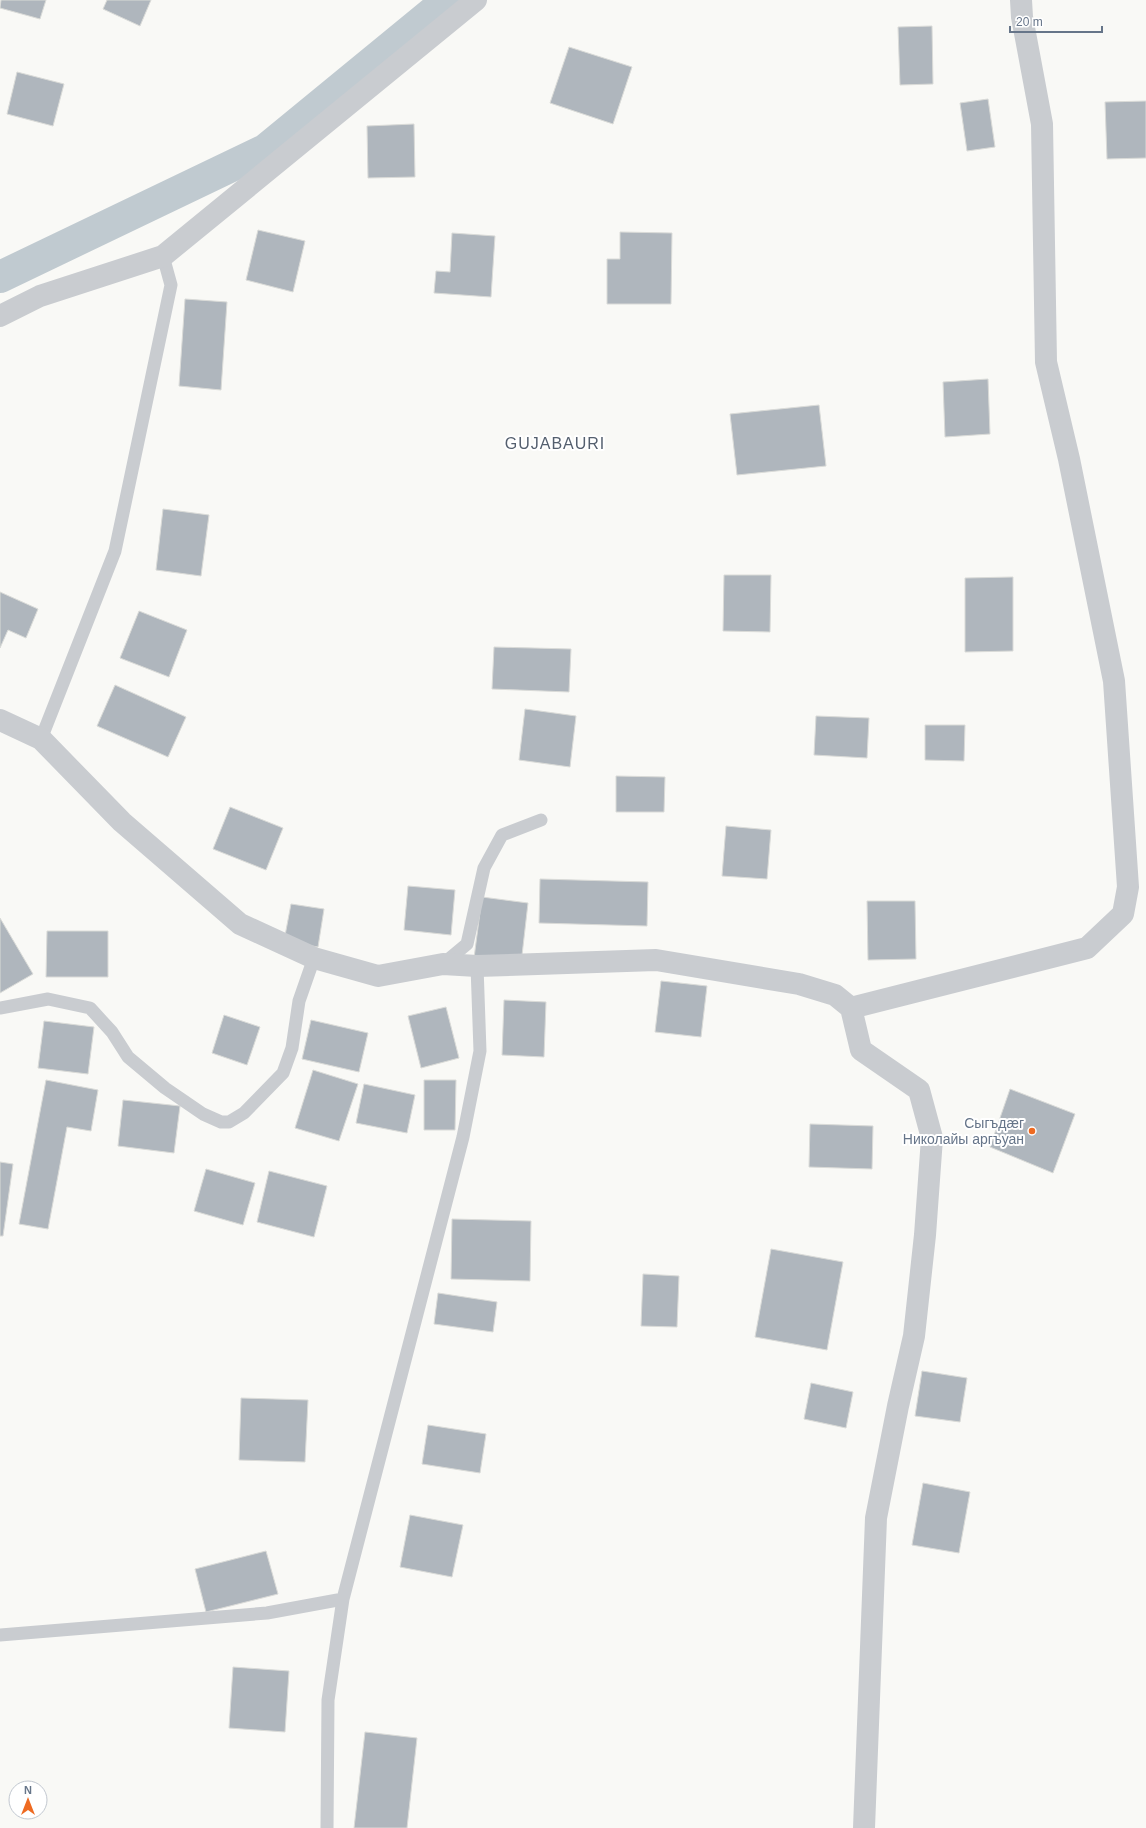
<svg xmlns="http://www.w3.org/2000/svg" width="1146" height="1828" font-family="Arial,sans-serif">
  <style>
    .lines { fill: none; stroke-linecap: round; stroke-linejoin: round }
    .canal { stroke: #c0cad0; stroke-width: 32 }
    .building { fill: #afb6bd; stroke: #dadbd8 }
    .service { stroke: #c9ccd0; stroke-width: 13 }
    .minor { stroke: #c9ccd0; stroke-width: 22 }
    .poi-dot { fill: #ee6a21; stroke: #fff; stroke-width: 1.5 }
    .labels { text-anchor: middle; dominant-baseline: central; stroke-width: 4; stroke-linejoin: round; paint-order: stroke }
    .poi-label { font-size: 14px; fill: #667589; stroke: #fff; text-anchor: end }
    .quarter-label { font-size: 16px; letter-spacing: 1px; fill: #545f6e; stroke: #fff }
  </style>
  <rect width="100%" height="100%" fill="#f9f9f6"/>
  <g class="lines">
    <path class="canal" d="M0 277 265 150 448 0"/>
  </g>
  <path class="building" d="M1 0H46L40 19 0 8Z
    M107 0H151L140 26 103 9Z
    M932 26 933 84 900 85 898 27Z
    M569 47 632 67 613 124 550 103Z
    M17 72 64 84 53 126 7 114Z
    M988 99 995 147 967 151 960 103Z
    M1146 101V158L1107 159 1105 102Z
    M414 124 415 177 368 178 367 126Z
    M258 230 305 241 293 292 246 280Z
    M620 232 672 233 671 304H607V259H620Z
    M452 233 495 236 491 297 434 293 436 271 450 272Z
    M185 299 227 302 221 390 179 386Z
    M988 379 990 434 945 437 943 382Z
    M819 405 826 466 737 475 730 414Z
    M163 509 209 515 201 576 156 570Z
    M724 575H771L770 632 723 631Z
    M1013 577V651L965 652V578Z
    M0 592 38 609 26 638 8 630 0 648Z
    M139 611 187 630 169 677 120 658Z
    M494 647 571 649 569 692 492 689Z
    M115 685 186 717 168 757 97 726Z
    M525 709 576 716 570 767 519 760Z
    M816 716 869 718 867 758 814 755Z
    M925 725H965L964 761 925 760Z
    M616 776 665 777 664 812H616Z
    M230 807 283 828 266 870 213 849Z
    M726 826 771 830 767 879 722 876Z
    M540 879 648 882 647 926 539 923Z
    M408 886 455 890 451 935 404 930Z
    M482 897 528 903 521 964 474 958Z
    M867 901H915L916 959 868 960Z
    M291 904 324 909 318 947 284 941Z
    M0 918 33 974 0 993Z
    M47 931H108V977H46Z
    M661 981 707 986 701 1037 655 1032Z
    M504 1000 546 1002 544 1057 502 1055Z
    M446 1007 459 1058 421 1068 408 1016Z
    M224 1015 260 1027 247 1065 212 1053Z
    M311 1020 368 1033 359 1072 302 1059Z
    M44 1021 94 1027 88 1074 38 1068Z
    M313 1070 358 1084 339 1141 295 1128Z
    M46 1080 98 1090 91 1131 67 1127 48 1229 19 1224Z
    M424 1080H456L455 1130H424Z
    M364 1084 415 1095 407 1133 356 1123Z
    M1010 1089 1075 1114 1053 1173 990 1147Z
    M123 1100 180 1106 174 1153 118 1146Z
    M810 1124 873 1126 872 1169 809 1167Z
    M0 1162 13 1164 3 1236H0Z
    M206 1169 255 1183 243 1225 194 1211Z
    M269 1171 327 1186 314 1237 257 1222Z
    M452 1219 531 1221 530 1281 451 1279Z
    M771 1249 843 1262 827 1350 755 1337Z
    M643 1274 679 1276 677 1327 641 1326Z
    M438 1293 497 1302 493 1332 434 1324Z
    M922 1371 967 1378 960 1422 915 1416Z
    M811 1383 853 1392 846 1428 804 1419Z
    M241 1398 308 1400 305 1462 239 1460Z
    M428 1425 486 1434 480 1473 422 1464Z
    M923 1483 970 1492 959 1553 912 1545Z
    M410 1515 463 1525 452 1577 400 1567Z
    M266 1551 278 1594 206 1612 195 1569Z
    M233 1667 289 1671 285 1732 229 1728Z
    M365 1732 417 1738 407 1828H354Z"/>
  <g class="lines">
    <path class="service" d="M41 739 115 551 171 285 163 256
      M443 964 467 944 484 868 502 835 541 820
      M0 1008 48 999 90 1008 112 1032 128 1057 165 1088 203 1114 221 1122H229L244 1113 283 1073 292 1048 299 1001 314 958
      M0 1635 267 1613 343 1599 463 1137 480 1051 477 966
      M327 1828 328 1700 343 1599"/>
    <path class="minor" d="M0 316 40 296 163 256 476 0
      M0 720 41 739 122 822 240 924 314 958 378 976 443 964 477 966 656 960 799 984 835 995 851 1008 861 1050 919 1090 932 1138 925 1235 914 1336 898 1406 876 1518 864 1828
      M851 1008 1087 948 1123 914 1128 887 1114 681 1069 459 1046 362 1042 124 1022 17 1021 0"/>
  </g>
  <circle class="poi-dot" cx="1032" cy="1131" r="4"/>
  <g class="labels">
    <g class="poi-label">
      <text x="1024" y="1123">Сыгъдæг<tspan x="1024" dy="16">Николайы аргъуан</tspan></text>
    </g>
    <g class="quarter-label">
      <text x="555" y="443">GUJABAURI</text>
    </g>
  </g>
  <g transform="translate(28 1800)"><circle r="19" fill="#ffffff" stroke="#c2c8d0"/>
  <path d="M0-3L7 15L0 10L-7 15Z" fill="#ee6a21"/>
  <text y="-6" font-size="11" font-weight="bold" text-anchor="middle" fill="#667589">N</text>
  </g>
  <path d="M1010 26v6h92v-6" fill="none" stroke="#667589" stroke-width="2"/>
  <text x="1016" y="26" font-size="12" fill="#667589" stroke="#ffffff" stroke-width="3" paint-order="stroke">20 m</text>
</svg>
